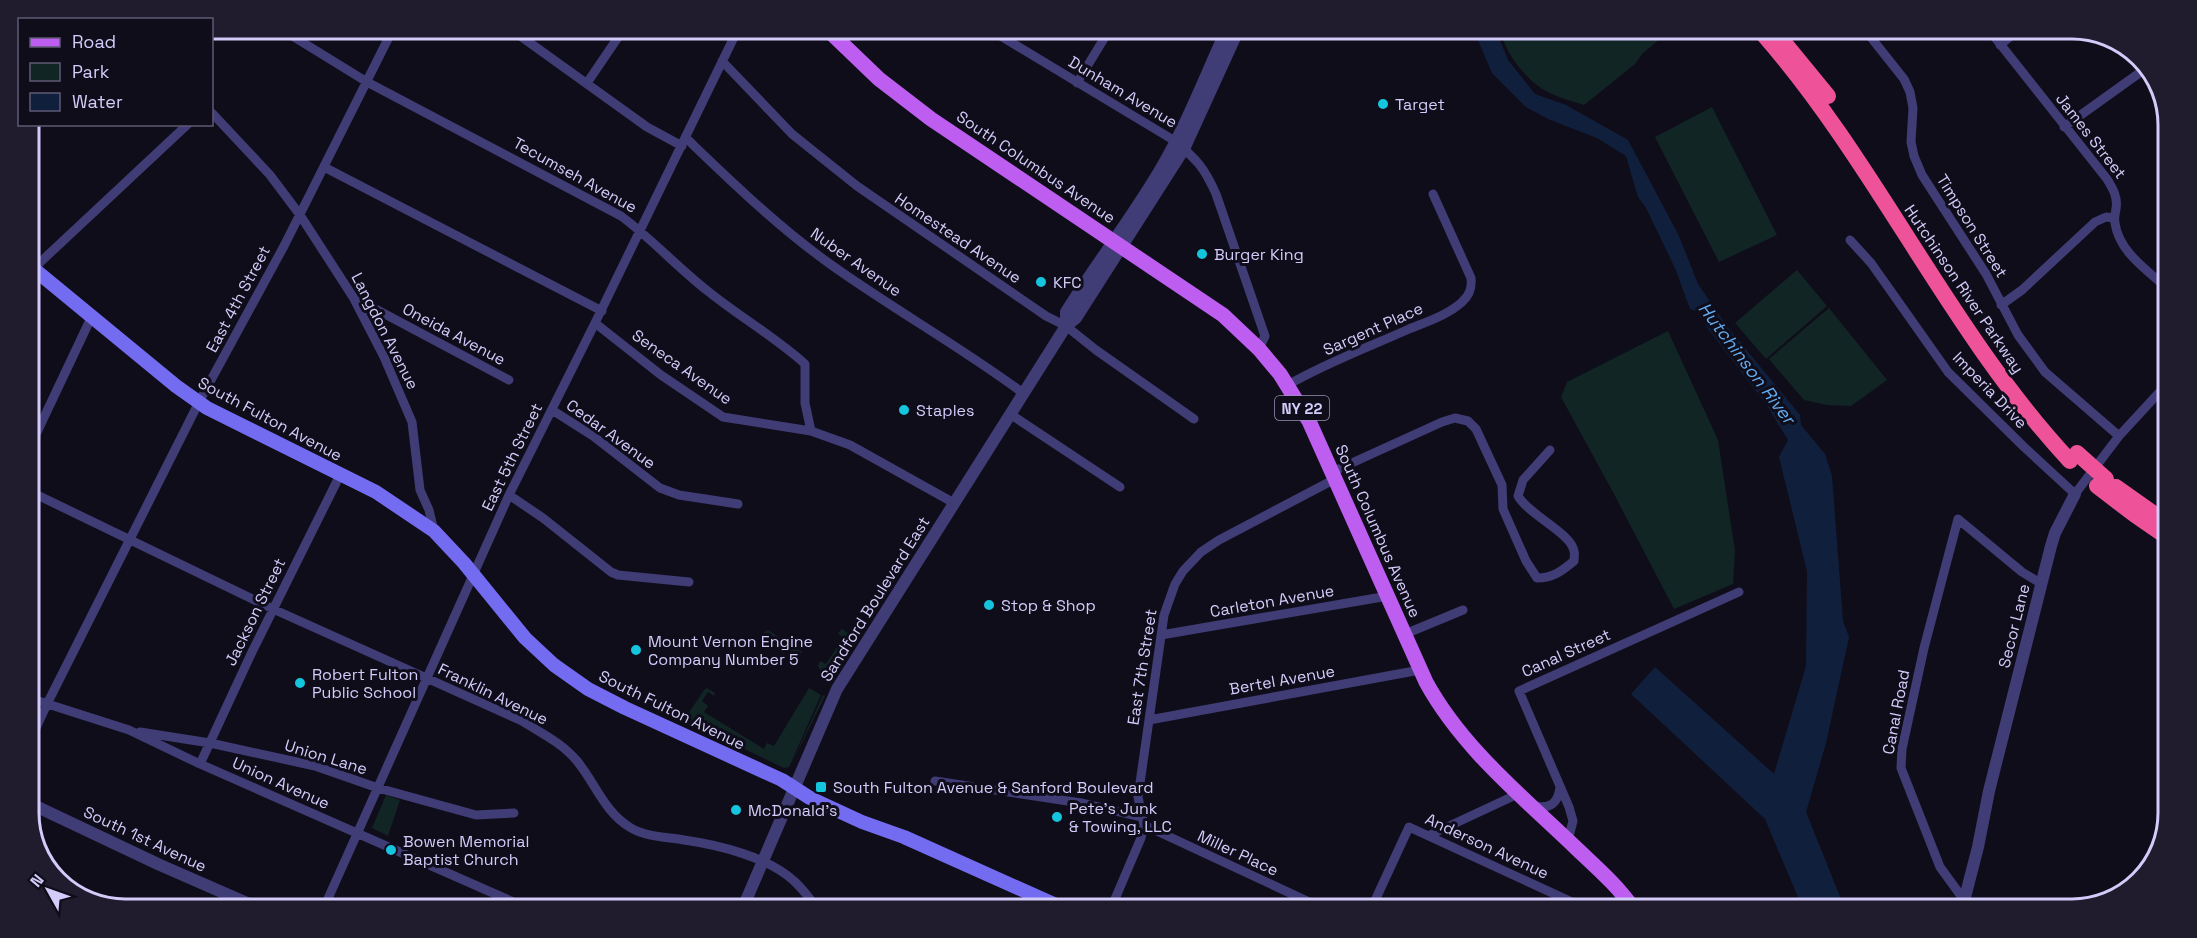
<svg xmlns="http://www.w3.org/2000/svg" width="2197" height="938" font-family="'Space Grotesk',sans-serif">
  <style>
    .green { fill: #112524 }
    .water { fill: #10203c }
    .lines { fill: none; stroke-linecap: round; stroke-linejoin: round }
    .minor { stroke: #403c76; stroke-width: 9 }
    .tertiary { stroke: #403c76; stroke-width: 12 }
    .secondary { stroke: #736cf1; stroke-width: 14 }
    .primary { stroke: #bd5ef0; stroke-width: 15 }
    .motorway { stroke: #ee539a; stroke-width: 16 }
    .motorway-bridge { stroke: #ee539a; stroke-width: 16 }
    .poi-dot { fill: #15c4dd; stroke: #100d1b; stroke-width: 2 }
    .labels { text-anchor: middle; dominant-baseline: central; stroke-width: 6; stroke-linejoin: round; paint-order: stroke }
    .shield { fill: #100d1b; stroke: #9893b7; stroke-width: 1.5 }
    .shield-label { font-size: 15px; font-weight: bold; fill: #d3ccfa }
    .street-label { font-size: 16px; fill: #d3ccfa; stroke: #100d1b }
    .poi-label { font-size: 16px; fill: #d3ccfa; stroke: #100d1b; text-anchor: start }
    .water-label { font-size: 18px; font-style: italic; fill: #64acf0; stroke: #100d1b }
    .rim { fill: none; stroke: #d3ccfa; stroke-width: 3 }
  </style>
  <rect width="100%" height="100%" fill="#100d1b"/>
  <path class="green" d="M1502 34H1666L1642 54 1635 64 1584 105C1572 101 1559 98 1548 92 1529 83 1505 54 1502 34Z
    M1712 107 1777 235 1719 262 1655 137Z
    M1797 270 1827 306 1766 359 1735 323Z
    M1829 308 1887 380 1851 406 1827 405 1804 400 1769 359Z
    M1668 331 1718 440 1735 551 1733 584 1674 609 1614 494 1561 397 1567 382Z
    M842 629 852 636 828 678 821 673 818 665 820 661 826 664 843 638 838 633Z
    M768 630 802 652 798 658 793 657 763 633Z
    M707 688 715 693 714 696 708 692 702 701 708 706 704 712 764 749 767 743 774 746 809 688 821 695 789 767 784 768 686 721V717L704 690Z
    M823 695 825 696 790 767Z
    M386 795 400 800 388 836 372 828Z"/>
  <path class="water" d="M1475 33H1497L1508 60 1535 94 1566 105 1628 140 1679 236 1698 284 1726 325 1800 415 1801 425 1825 454 1832 476 1843 621 1849 637 1826 743 1806 812 1845 909H1803L1765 819 1631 694 1655 667 1774 774 1806 666 1807 571 1779 457 1788 440 1766 404 1706 326 1702 313 1690 309 1675 268 1646 208 1638 197 1626 156 1597 138 1548 119 1526 107 1492 73Z"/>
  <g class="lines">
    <path class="minor" d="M281 29 367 82 621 216C652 239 678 268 709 292 740 317 775 337 805 364V403L811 431
      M512 30 647 127 682 146
      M994 32 1175 141C1197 160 1204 167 1216 194L1265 336 1259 349
      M1869 35 1904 79 1910 92 1913 108 1911 142 1914 156 1922 175 1986 274 2018 335 2045 372 2119 436
      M1993 35 2107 179C2113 189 2118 197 2116 209 2115 214 2114 218 2115 223 2119 252 2147 270 2167 288
      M2000 45 2012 35
      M2139 60 2156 83
      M722 61 792 134 857 186 1046 316 1066 326 1096 350 1194 419
      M587 83 623 30
      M1077 83 1108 32
      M212 113 270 175 300 215 353 297 384 357 412 422 420 490 429 510 434 531
      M2064 127 2138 74 2145 65
      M29 135 34 124
      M686 138C732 182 777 226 830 264 893 309 961 347 1023 393
      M324 167 602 311
      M1850 240 1871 263 1948 372 2023 446 2075 494 2119 436 2166 385
      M33 269 188 124
      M353 297 509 380
      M2001 305 2022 290 2095 222 2106 217 2114 218
      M595 323 661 375 723 417 811 431 850 445 954 503
      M1288 385C1326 363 1369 347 1409 329 1426 322 1448 315 1462 302 1470 295 1472 288 1471 278L1433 194
      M552 410 593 436 660 488 679 495 738 504
      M1010 414 1120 487
      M29 449 91 318
      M1332 472 1442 422 1455 418 1468 421 1476 429 1502 485 1503 509 1526 561 1537 578C1553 578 1562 571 1574 561 1574 557 1575 554 1574 551 1571 533 1529 515 1518 496L1523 480 1550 450
      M29 491 273 609 522 721C541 733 562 743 577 761 596 784 604 812 631 828 646 837 667 837 684 840 719 845 768 857 794 881 802 888 808 897 815 905
      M509 495 543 518 611 572 618 575 689 582
      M1405 634 1463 610
      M1161 635 1388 596
      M29 698 129 730 200 764 518 904
      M1149 720 1420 670
      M140 732 210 743 315 766 378 788 476 815 514 813
      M29 743 47 704 199 402 284 246 393 29
      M200 764 252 652 340 475
      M935 781 1081 803 1142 817
      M1534 806C1550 809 1558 804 1560 787
      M1144 825 1320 907
      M1430 835 1520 793
      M1568 840 1573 821 1569 807 1519 691 1739 592
      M1964 900 1940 867 1901 768 1902 749 1924 648 1958 519 2022 572 2042 584
      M326 903 509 495 595 323 737 31
      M1112 906 1141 838 1144 825 1138 797 1164 615 1175 584 1183 571 1201 552 1219 540 1335 479
      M1372 907 1409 827 1585 908"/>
    <path class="tertiary" d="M1066 326V312C1096 264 1131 219 1160 170 1186 126 1204 79 1225 33
      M29 803 160 865 247 903
      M744 905 837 689 1066 326 1076 318 1184 149 1237 33
      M1962 909 1978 847 1989 791 2051 546 2055 533 2075 494"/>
    <path class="secondary" d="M29 265 176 386 207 408 376 492 434 531 464 563 525 638 554 665 588 689 625 708 782 780 810 798 862 822 904 837 1058 906"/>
    <path class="primary" d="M829 31 879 79 931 119 1223 315 1259 349 1280 374 1309 421 1426 682C1462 748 1523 797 1576 848 1596 867 1617 885 1633 908"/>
    <path class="motorway" d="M1763 34C1879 167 1949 331 2070 461
      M1778 35 1828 96
      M2097 486 2135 515 2164 535
      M2116 487 2164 521"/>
    <path class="motorway-bridge" d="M2077 453 2106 479"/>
  </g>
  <g class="poi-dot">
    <circle cx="1383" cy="104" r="6"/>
    <circle cx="1202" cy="254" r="6"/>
    <circle cx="1041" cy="282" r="6"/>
    <circle cx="904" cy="410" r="6"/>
    <circle cx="989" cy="605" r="6"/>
    <circle cx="636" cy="650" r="6"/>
    <circle cx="300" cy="683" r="6"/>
    <rect x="815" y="781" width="12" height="12" rx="3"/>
    <circle cx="736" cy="810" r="6"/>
    <circle cx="1057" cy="817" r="6"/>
    <circle cx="391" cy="850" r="6"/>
  </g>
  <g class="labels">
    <rect class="shield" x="1275" y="396" width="54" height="24" rx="4.5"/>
    <g class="shield-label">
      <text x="1302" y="408">NY 22</text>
    </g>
    <g class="street-label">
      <text transform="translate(1123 92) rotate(31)">Dunham Avenue</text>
      <text transform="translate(2091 136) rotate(52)">James Street</text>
      <text transform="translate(1036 167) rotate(34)">South Columbus Avenue</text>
      <text transform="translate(575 175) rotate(29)">Tecumseh Avenue</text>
      <text transform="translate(1972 226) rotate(58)">Timpson Street</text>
      <text transform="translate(958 238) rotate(34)">Homestead Avenue</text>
      <text transform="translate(856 262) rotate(35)">Nuber Avenue</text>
      <text transform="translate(1964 289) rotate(56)">Hutchinson River Parkway</text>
      <text transform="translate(238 299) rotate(-62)">East 4th Street</text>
      <text transform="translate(1373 329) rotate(-24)">Sargent Place</text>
      <text transform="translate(385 331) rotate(63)">Langdon Avenue</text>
      <text transform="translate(454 334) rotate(28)">Oneida Avenue</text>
      <text transform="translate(682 367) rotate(35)">Seneca Avenue</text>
      <text transform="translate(1990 390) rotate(46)">Imperia Drive</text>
      <text transform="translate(270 419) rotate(28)">South Fulton Avenue</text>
      <text transform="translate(611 434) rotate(36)">Cedar Avenue</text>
      <text transform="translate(512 457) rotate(-64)">East 5th Street</text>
      <text transform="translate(1378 531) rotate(66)">South Columbus Avenue</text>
      <text transform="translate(875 599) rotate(-58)">Sandford Boulevard East</text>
      <text transform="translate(1272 601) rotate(-10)">Carleton Avenue</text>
      <text transform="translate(255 612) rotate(-64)">Jackson Street</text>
      <text transform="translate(2014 626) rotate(-76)">Secor Lane</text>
      <text transform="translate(1566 653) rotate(-24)">Canal Street</text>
      <text transform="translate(1142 667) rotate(-81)">East 7th Street</text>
      <text transform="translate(1282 680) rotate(-10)">Bertel Avenue</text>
      <text transform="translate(493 694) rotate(26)">Franklin Avenue</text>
      <text transform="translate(672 710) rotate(26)">South Fulton Avenue</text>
      <text transform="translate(1896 712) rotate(-79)">Canal Road</text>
      <text transform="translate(326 757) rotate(17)">Union Lane</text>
      <text transform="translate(281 783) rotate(24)">Union Avenue</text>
      <text transform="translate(145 839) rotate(25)">South 1st Avenue</text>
      <text transform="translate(1487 846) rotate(25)">Anderson Avenue</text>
      <text transform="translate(1238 853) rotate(25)">Miller Place</text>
    </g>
    <g class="poi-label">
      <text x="1395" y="104">Target</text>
      <text x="1214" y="254">Burger King</text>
      <text x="1053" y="282">KFC</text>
      <text x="916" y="410">Staples</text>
      <text x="1001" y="605">Stop &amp; Shop</text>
      <text x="648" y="641">Mount Vernon Engine<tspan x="648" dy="18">Company Number 5</tspan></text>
      <text x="312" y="674">Robert Fulton<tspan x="312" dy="18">Public School</tspan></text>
      <text x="833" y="787">South Fulton Avenue &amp; Sanford Boulevard</text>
      <text x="1069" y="808">Pete's Junk<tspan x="1069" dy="18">&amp; Towing, LLC</tspan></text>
      <text x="748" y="810">McDonald's</text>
      <text x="403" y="841">Bowen Memorial<tspan x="403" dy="18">Baptist Church</tspan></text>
    </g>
    <g class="water-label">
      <text transform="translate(1747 363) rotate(53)">Hutchinson River</text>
    </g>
  </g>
  <path d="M0 0H2197V938H0ZM125 39H2072A86 86 0 0 1 2158 125V813A86 86 0 0 1 2072 899H125A86 86 0 0 1 39 813V125A86 86 0 0 1 125 39Z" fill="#201c2d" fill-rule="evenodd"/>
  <path class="rim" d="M125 39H2072A86 86 0 0 1 2158 125V813A86 86 0 0 1 2072 899H125A86 86 0 0 1 39 813V125A86 86 0 0 1 125 39Z"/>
  <rect x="18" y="18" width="195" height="108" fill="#100d1b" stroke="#5e5974" stroke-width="1.5"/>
  <rect x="30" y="38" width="30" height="9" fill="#bd5ef0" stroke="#5e5974" stroke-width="1.5"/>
  <text x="72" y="48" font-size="18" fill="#d3ccfa">Road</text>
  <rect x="30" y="63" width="30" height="18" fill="#112524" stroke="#5e5974" stroke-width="1.5"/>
  <text x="72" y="78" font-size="18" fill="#d3ccfa">Park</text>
  <rect x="30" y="93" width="30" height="18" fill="#10203c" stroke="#5e5974" stroke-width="1.5"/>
  <text x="72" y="108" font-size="18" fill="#d3ccfa">Water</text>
  <g transform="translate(48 890) rotate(310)" stroke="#100d1b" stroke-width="4.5" paint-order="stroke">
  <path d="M0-4.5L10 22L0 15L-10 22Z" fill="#d3ccfa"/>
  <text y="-9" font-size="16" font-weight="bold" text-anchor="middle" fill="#d3ccfa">N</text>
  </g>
</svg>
